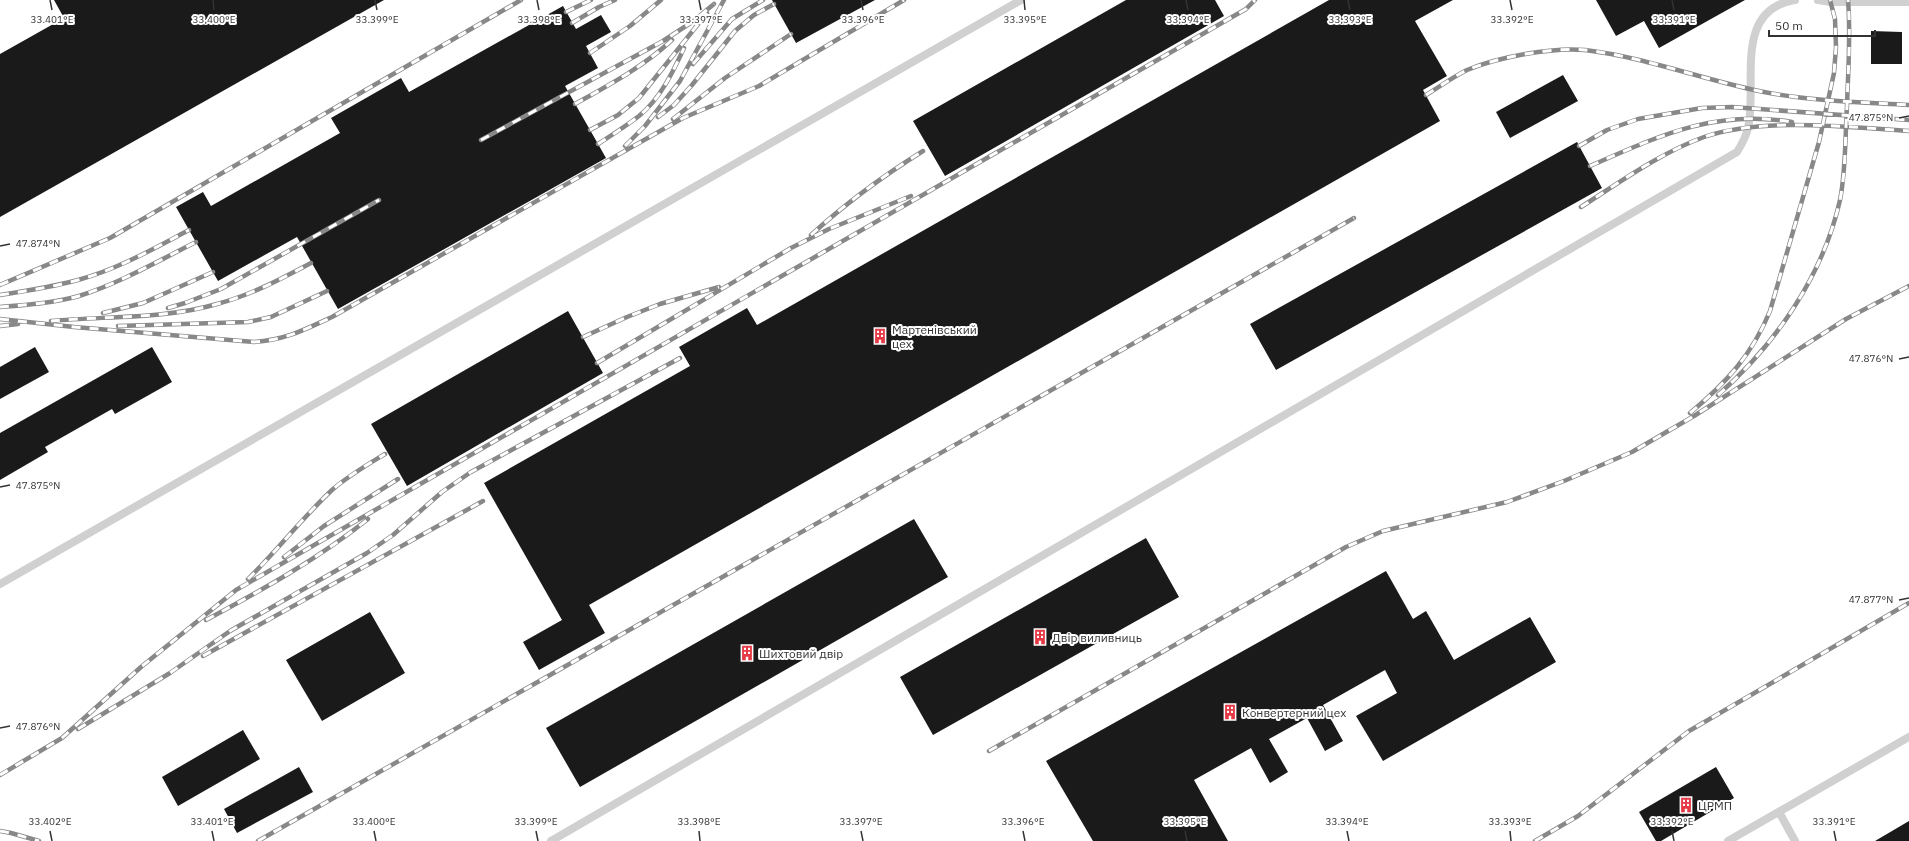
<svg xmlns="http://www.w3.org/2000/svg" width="1909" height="841" font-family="'IBM Plex Sans',sans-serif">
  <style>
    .building { fill: #1a1a1a }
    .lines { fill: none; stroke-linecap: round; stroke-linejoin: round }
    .service { stroke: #d0d0d0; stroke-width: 8 }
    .rail-casing { stroke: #888; stroke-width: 4.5 }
    .rail { stroke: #fff; stroke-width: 3; stroke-dasharray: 9; stroke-linecap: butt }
    .ticks { fill: none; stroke: #333; stroke-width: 1.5 }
    .labels { text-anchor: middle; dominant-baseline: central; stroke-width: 4; stroke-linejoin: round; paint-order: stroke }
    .poi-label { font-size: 12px; fill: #333; stroke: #fff; text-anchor: start }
    .ticks-label { font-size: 10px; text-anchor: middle; fill: #333; stroke: #fff; stroke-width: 4; stroke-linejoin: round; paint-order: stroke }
  </style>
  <rect width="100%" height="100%" fill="#fff"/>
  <path class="building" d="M54 0H384L0 217V54L64 18Z
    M772 0H875L796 43Z
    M1126 0H1215L1224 16 945 176 913 121Z
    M1329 0H1453L1415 21 1447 76 1423 90 1440 121 589 605 605 633 539 670 523 642 562 620 484 483 690 366 679 347 747 308 757 325Z
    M1596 0H1745L1659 48 1644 21 1616 36Z
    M563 6 576 29 601 15 611 32 586 46 598 68 565 86 606 158 338 309 297 237 218 281 176 207 203 192 211 206 340 133 331 118 401 78 409 92Z
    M1871 31 1902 32V64H1871Z
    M1563 75 1578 101 1510 138 1496 112Z
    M1577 142 1602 188 1276 370 1250 324Z
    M568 311 603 373 407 486 371 424Z
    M35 347 49 372 0 399V367Z
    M152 347 172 382 115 414 112 409 45 447 48 452 0 480V433Z
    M914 519 948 577 580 787 546 728Z
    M1146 538 1179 597 933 735 900 677Z
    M1386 571 1413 619 1426 611 1454 660 1530 617 1556 662 1383 761 1356 716 1397 693 1385 670 1323 705 1343 741 1325 751 1307 718 1269 739 1288 772 1270 783 1251 748 1194 780 1228 841H1093L1046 761Z
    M370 612 405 673 322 721 286 660Z
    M243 730 260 759 178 806 162 777Z
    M299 767 313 792 237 833 224 809Z
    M1716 767 1734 798 1661 841H1656L1639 812Z
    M1909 821V841H1875Z"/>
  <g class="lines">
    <path class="service" d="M1818 0 1831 2H1909
      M0 584 1021 0
      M1779 812 1795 841
      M551 841 1737 152C1742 144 1746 137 1748 128 1758 85 1732 10 1795 0
      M1728 841 1909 737"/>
    <defs>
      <path id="rail" d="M566 12 591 0
        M572 23 599 7 615 0
        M590 53 630 26 661 0
        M693 64 732 19 763 0
        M1426 95C1439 87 1453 77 1467 70 1498 57 1552 47 1585 50 1644 57 1701 79 1759 91 1808 101 1859 102 1909 105
        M575 104C609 85 643 67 672 40
        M658 117 674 105 692 85 735 31 754 15 774 4
        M673 119 725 78 791 34
        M590 130 618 115 639 98 707 13
        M481 140 663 41 692 22 714 4
        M598 144C612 135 626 126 639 116 660 99 673 72 684 48
        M625 146 645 126 680 81 724 0
        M1579 146 1607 130 1638 119 1702 108 1732 107 1909 120
        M1590 166C1659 136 1714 109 1792 122
        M1581 207C1620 182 1660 153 1704 137 1762 117 1848 127 1909 131
        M811 235C846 203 883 176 923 151
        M0 285 110 238 521 0
        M0 295C26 291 52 287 78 280 118 269 153 249 189 230
        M0 307C26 305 54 303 79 296 120 283 158 261 196 242
        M168 308 185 303 221 289 379 200
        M103 313 143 303 213 272
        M0 319 74 327 254 342C285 340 304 330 332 317L683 118 759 86 904 0
        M51 321C105 316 166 319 217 304 251 295 281 279 311 263
        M0 326 18 324
        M118 326 248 322 271 317 327 291
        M583 337 627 317 660 304 719 287
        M597 363 791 248 829 229 911 196
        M1718 395C1775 345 1823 276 1840 200 1846 170 1845 137 1847 106 1848 71 1851 35 1848 0
        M1690 413C1726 383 1752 355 1770 311L1819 142 1834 73 1836 47 1835 19 1830 0
        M284 557 324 526 398 479
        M248 579C277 551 302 518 332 490 348 476 367 465 385 454
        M206 620C262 590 318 559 368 519
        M203 656 483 501
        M78 729 170 673 230 631 367 553 393 535 442 492 471 472 680 358
        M989 751 1346 547 1383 531 1507 502 1564 481 1632 452 1694 416 1846 319 1909 286
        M0 775 62 738 141 667 236 590 1246 9 1255 0
        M0 831 11 833 39 841
        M258 841 1354 218
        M1535 841 1578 816 1689 731 1909 603"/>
    </defs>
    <use href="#rail" class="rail-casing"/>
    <use href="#rail" class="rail"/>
  </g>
  <path class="ticks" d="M50 0 52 10M213 0 214 10M375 0 377 10M537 0 539 10M699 0 701 10M861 0 863 10M1024 0 1025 10M1186 0 1188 10M1348 0 1350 10M1510 0 1512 10M1672 0 1674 10M1899 118 1909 116M0 246 10 244M1899 359 1909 357M0 487 10 485M1899 600 1909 598M0 728 10 726M50 831 52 841M212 831 214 841M374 831 376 841M536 831 538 841M699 831 700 841M861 831 863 841M1023 831 1025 841M1185 831 1187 841M1347 831 1349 841M1510 831 1511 841M1672 831 1674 841M1834 831 1836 841"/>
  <defs>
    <symbol id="building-bare" viewBox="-9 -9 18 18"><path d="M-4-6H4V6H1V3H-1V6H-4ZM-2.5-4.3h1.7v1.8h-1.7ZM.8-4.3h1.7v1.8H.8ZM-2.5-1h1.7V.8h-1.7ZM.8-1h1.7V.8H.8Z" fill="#e63946" stroke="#fff" stroke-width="2.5" paint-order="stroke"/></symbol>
  </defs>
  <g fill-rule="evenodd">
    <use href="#building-bare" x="869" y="325" width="22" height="22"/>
    <use href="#building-bare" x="1029" y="626" width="22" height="22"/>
    <use href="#building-bare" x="736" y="642" width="22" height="22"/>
    <use href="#building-bare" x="1219" y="701" width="22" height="22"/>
    <use href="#building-bare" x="1675" y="794" width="22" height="22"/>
  </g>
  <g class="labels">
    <g class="poi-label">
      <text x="892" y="329">Мартенівський<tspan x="892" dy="14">цех</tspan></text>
      <text x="1052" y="637">Двір виливниць</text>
      <text x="759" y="653">Шихтовий двір</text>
      <text x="1242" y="712">Конвертерний цех</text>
      <text x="1698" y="805">ЦРМП</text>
    </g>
  </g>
  <g class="ticks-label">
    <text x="52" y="23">33.401°E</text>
    <text x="214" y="23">33.400°E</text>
    <text x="377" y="23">33.399°E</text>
    <text x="539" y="23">33.398°E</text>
    <text x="701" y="23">33.397°E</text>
    <text x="863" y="23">33.396°E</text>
    <text x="1025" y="23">33.395°E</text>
    <text x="1188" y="23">33.394°E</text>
    <text x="1350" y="23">33.393°E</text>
    <text x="1512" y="23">33.392°E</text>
    <text x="1674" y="23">33.391°E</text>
    <text x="1871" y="121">47.875°N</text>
    <text x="38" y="247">47.874°N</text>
    <text x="1871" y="362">47.876°N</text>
    <text x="38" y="489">47.875°N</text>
    <text x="1871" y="603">47.877°N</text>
    <text x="38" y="730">47.876°N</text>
    <text x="50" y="825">33.402°E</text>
    <text x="212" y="825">33.401°E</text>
    <text x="374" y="825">33.400°E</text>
    <text x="536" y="825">33.399°E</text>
    <text x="699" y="825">33.398°E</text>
    <text x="861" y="825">33.397°E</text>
    <text x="1023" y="825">33.396°E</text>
    <text x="1185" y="825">33.395°E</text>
    <text x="1347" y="825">33.394°E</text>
    <text x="1510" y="825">33.393°E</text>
    <text x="1672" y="825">33.392°E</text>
    <text x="1834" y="825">33.391°E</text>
  </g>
  <path d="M1769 30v6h106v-6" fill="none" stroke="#333333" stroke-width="2"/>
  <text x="1775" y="30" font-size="12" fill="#333333" stroke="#ffffff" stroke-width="3" paint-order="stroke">50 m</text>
</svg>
